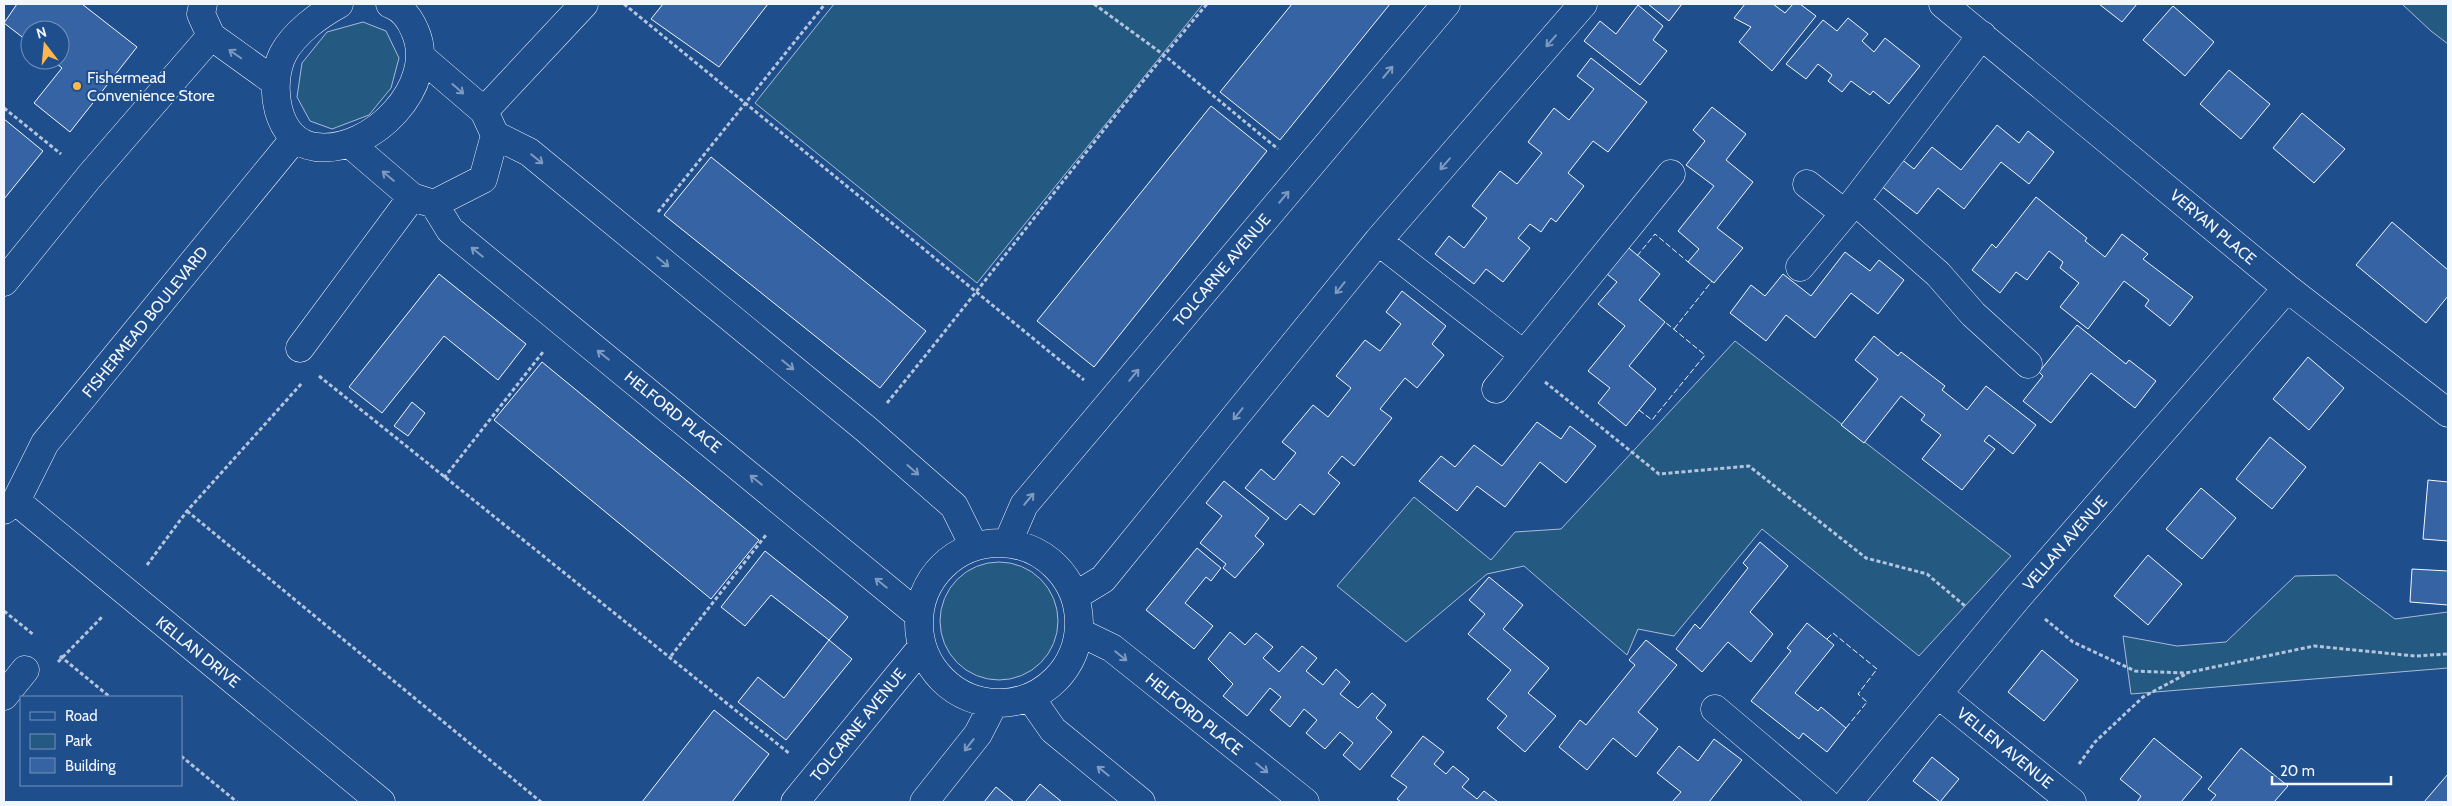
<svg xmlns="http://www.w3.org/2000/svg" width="2452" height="806" font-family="Cabin,sans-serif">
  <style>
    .green { fill: #245a82; stroke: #a8bbd7 }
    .building { fill: #3563a3; stroke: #f2f6ff }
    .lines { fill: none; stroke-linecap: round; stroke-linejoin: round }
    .minor-casing { stroke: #f2f6ff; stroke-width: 29 }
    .path { stroke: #b3c4dc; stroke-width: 3; stroke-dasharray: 4 2.5; stroke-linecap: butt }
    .minor { stroke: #1f4e8c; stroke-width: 28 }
    .fence { stroke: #f2f6ff; stroke-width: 1; stroke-dasharray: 6 2.5; stroke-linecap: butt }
    .oneway { stroke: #7e9ac0 }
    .poi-dot { fill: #ffb74d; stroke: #1f4e8c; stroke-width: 2 }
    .labels { text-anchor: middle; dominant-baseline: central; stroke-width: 4; stroke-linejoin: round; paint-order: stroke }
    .poi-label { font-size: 16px; fill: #f2f6ff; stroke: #1f4e8c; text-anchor: start }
    .street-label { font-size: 16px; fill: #f2f6ff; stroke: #1f4e8c }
  </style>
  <rect width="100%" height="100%" fill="#1f4e8c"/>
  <path class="green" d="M834 4H1203L977 283 755 103Z
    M2402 4H2448V44L2431 31Z
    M363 22 386 31 399 58 391 88 369 115 332 129 310 121 297 97 302 63 327 32Z
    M1735 341 2011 556 1919 656 1762 529 1674 636 1638 629 1627 655 1524 566 1487 574 1406 642 1337 586 1414 497 1491 560 1515 532 1561 529Z
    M940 621a59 59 0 1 1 118 0a59 59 0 1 1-118 0Z
    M2336 575 2395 619 2448 612V668L2131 694 2123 636 2177 646 2226 642 2295 576Z"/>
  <path class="building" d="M17 4H82L137 47 70 132 34 103 62 68 52 60H60V30H30V43L4 23Z
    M663 4H768L719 67 651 19Z
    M1292 4H1390L1280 140 1220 92Z
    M1648 4H1682L1669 21Z
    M1745 4H1773L1785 13 1793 4H1800L1816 16 1772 71 1739 42 1751 27 1734 18Z
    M2099 4H2137L2122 22Z
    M1638 5 1663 26 1653 40 1667 51 1640 85 1584 41 1600 21 1616 34Z
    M2173 6 2214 42 2185 76 2143 40Z
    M1848 18 1868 34 1862 41 1874 52 1885 38 1920 66 1889 104 1873 91 1870 95 1851 81 1842 92 1828 81 1832 75 1818 64 1806 79 1786 64 1823 20 1837 31Z
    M1591 58 1647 102 1608 152 1593 141 1568 173 1584 186 1556 222 1551 218 1541 232 1530 224 1518 238 1530 248 1503 282 1486 269 1474 284 1435 254 1449 236 1464 248 1487 218 1472 206 1500 171 1517 184 1542 153 1528 142 1554 108 1569 120 1594 89 1577 76Z
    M2229 70 2270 104 2241 139 2200 104Z
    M1211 106 1267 151 1094 367 1037 321Z
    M1712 107 1746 134 1726 160 1753 182 1717 228 1743 248 1714 283 1688 262 1699 249 1678 231 1714 186 1686 165 1705 141 1693 130Z
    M2302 113 2345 149 2314 183 2273 148Z
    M4 119 43 151 4 199Z
    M1997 125 2019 143 2028 131 2054 152 2029 184 2001 162 1964 209 1938 188 1917 214 1880 185 1900 158 1914 169 1932 147 1961 170Z
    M711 157 926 331 880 388 664 215Z
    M2036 197 2087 238 2085 241 2105 257 2122 234 2148 254 2143 259 2193 297 2170 326 2145 306 2149 300 2124 281 2088 329 2060 307 2079 283 2060 268 2063 262 2049 251 2027 280 2016 272 2000 293 1972 270 1992 244 1996 248Z
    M2392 222 2448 270V296L2426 323 2356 265Z
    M1624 244 1660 274 1639 300 1665 322 1629 366 1656 389 1626 426 1598 403 1610 388 1588 371 1625 326 1598 304 1617 282 1602 270Z
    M1845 252 1870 271 1879 260 1904 280 1878 314 1851 293 1815 338 1786 315 1766 341 1730 313 1751 285 1765 296 1783 274 1811 296Z
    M439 274 526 344 498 380 444 336 382 413 349 387Z
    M1402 291 1446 326 1432 344 1444 355 1417 388 1405 378 1380 409 1392 418 1354 466 1342 456 1328 473 1340 483 1314 515 1300 504 1286 520 1245 488 1261 469 1274 480 1296 453 1282 442 1313 405 1328 417 1351 388 1336 376 1365 340 1380 351 1401 324 1386 312Z
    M2077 325 2126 364 2129 360 2156 381 2135 408 2091 373 2051 423 2023 401 2043 376 2039 372Z
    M1874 336 1898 356 1901 352 1945 386 1942 390 1967 410 1986 386 2036 425 2013 454 1989 435 1984 441 1995 449 1962 490 1922 459 1941 435 1921 420 1925 415 1901 396 1864 443 1841 425 1878 379 1855 360Z
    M2308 357 2344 388 2309 430 2273 399Z
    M542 362 759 540 711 599 494 420Z
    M412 402 425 413 408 436 394 426Z
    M1537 422 1561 439 1570 426 1596 446 1566 483 1540 462 1505 507 1477 486 1457 511 1419 481 1441 456 1455 467 1474 445 1502 466Z
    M2270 437 2306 467 2272 509 2236 479Z
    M2428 480 2448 482V541L2423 539Z
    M1224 481 1269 518 1255 536 1264 544 1235 578 1223 568 1226 564 1200 543 1222 516 1206 503Z
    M2201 488 2236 518 2202 559 2166 529Z
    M1760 542 1788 566 1750 612 1773 634 1751 662 1728 642 1702 672 1676 649 1695 624 1700 629 1748 568 1743 563Z
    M1197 548 1221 568 1211 581 1206 577 1185 603 1213 626 1194 649 1146 610Z
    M765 551 848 617 829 640 771 595 745 626 721 607Z
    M2148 555 2182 584 2148 625 2114 596Z
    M2412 569 2448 571V605L2410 602Z
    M1489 577 1523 605 1503 629 1549 668 1528 693 1556 716 1525 752 1497 728 1507 716 1487 699 1511 670 1468 634 1485 614 1469 600Z
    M1807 623 1834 645 1795 693 1818 711 1821 707 1846 728 1827 752 1803 733 1799 739 1751 701 1791 651 1787 648Z
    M1230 632 1245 645 1256 633 1273 647 1263 658 1279 672 1302 646 1317 658 1306 671 1323 685 1336 669 1350 682 1340 694 1358 708 1372 693 1386 705 1376 718 1392 732 1360 770 1343 755 1353 743 1340 732 1325 749 1306 733 1317 720 1304 709 1290 727 1270 710 1281 697 1270 688 1247 716 1223 696 1233 684 1208 659Z
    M829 640 852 659 786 740 738 702 758 677 784 698Z
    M1646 640 1677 665 1638 712 1658 729 1636 757 1613 738 1587 770 1559 747 1580 720 1586 725 1635 665 1629 660Z
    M2042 650 2078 680 2044 721 2008 692Z
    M714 710 769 754 732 802H642Z
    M1423 736 1444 752 1434 764 1446 774 1453 766 1469 779 1462 787 1477 799 1484 791 1498 802H1401L1397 799 1407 787 1391 776Z
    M2154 738 2202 777 2181 802H2137L2141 796 2120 779Z
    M1714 739 1742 760 1709 802H1672L1681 792 1657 773 1679 746 1698 761Z
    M2241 748 2288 786 2274 802H2210L2216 795 2208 789Z
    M1932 757 1959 779 1940 802 1913 781Z
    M2448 774V802H2424Z
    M1040 784 1062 802H1025Z
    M996 787 1014 802H984Z"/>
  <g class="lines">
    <defs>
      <path id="minor" d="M203 4 201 14 211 36 275 82
        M339 4C319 15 294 33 283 54 268 84 275 142 316 147 371 154 439 85 415 31 410 19 402 8 390 4
        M1943 4 2287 288 2448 413
        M484 111 584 4
        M495 135 529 152 866 429 954 506 974 546
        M349 143 412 197 434 204 483 179 495 135 484 111 421 57
        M1807 184 1844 213
        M1855 201 1938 274 1973 314 2028 364
        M434 204 450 230 919 615
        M1378 241 1523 354
        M1800 267 1855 201 1982 35
        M4 282 89 177 211 36
        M300 348 412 197
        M1496 389 1671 174
        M16 501 381 802
        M4 510 16 501 45 443 295 138
        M1008 542 1024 505 1446 4
        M919 623a80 80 0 1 1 160 0a80 80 0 1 1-160 0Z
        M1075 596 1103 579 1378 241 1583 4
        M1079 632 1112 648 1305 802
        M1938 694 2072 802
        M4 696 25 670
        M1030 697 1053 730 1141 802
        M1715 709 1825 802
        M795 802 922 647
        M924 802 978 734 994 703
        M1848 802 2018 597 2287 288"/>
    </defs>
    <use href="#minor" class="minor-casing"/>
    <path class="path" d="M624 4 1084 380
      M1094 4 1164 55 1278 149
      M4 108 61 154
      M658 212 825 4
      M319 376 790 754
      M1545 382 1659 474 1749 466 1866 558 1927 574 1965 606
      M887 403C995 271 1097 134 1207 4
      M444 478 543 352
      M187 511 541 802
      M147 565 187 511 302 383
      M4 611 34 635
      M2045 619 2073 642 2135 671 2186 673 2314 646 2415 656 2448 654
      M60 656 110 697
      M671 656 766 535
      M58 662 102 617
      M181 756 237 802
      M2079 764 2095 742 2143 697 2186 674"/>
    <use href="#minor" class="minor"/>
    <path class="fence" d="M1637 256 1655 234 1688 262
      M1674 329 1712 281
      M1639 410 1652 420 1705 355 1665 322
      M1827 639 1833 633 1877 669 1858 694 1867 702 1846 728"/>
  </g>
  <defs><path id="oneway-shaft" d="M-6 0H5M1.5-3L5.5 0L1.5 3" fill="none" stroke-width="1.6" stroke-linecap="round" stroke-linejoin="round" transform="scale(1.25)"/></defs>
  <g class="oneway">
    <use href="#oneway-shaft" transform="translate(1551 41) rotate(131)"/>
    <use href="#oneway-shaft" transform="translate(235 54) rotate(-145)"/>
    <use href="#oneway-shaft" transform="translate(1388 72) rotate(-50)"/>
    <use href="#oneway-shaft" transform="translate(458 89) rotate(41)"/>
    <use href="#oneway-shaft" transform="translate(537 159) rotate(39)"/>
    <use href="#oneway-shaft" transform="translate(1445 164) rotate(131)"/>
    <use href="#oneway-shaft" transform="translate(388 176) rotate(-140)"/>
    <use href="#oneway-shaft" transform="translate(1284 197) rotate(-50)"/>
    <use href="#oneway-shaft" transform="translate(477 252) rotate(-141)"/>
    <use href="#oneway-shaft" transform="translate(663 262) rotate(39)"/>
    <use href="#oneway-shaft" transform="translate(1340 288) rotate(129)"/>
    <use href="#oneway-shaft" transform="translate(603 355) rotate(-141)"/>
    <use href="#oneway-shaft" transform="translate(788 365) rotate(39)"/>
    <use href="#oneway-shaft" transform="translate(1134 375) rotate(-50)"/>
    <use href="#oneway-shaft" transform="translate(1238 414) rotate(129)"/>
    <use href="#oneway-shaft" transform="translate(913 470) rotate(41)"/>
    <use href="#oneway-shaft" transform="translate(756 480) rotate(-141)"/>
    <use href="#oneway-shaft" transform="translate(1029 499) rotate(-50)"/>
    <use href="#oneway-shaft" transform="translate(881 583) rotate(-141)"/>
    <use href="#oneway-shaft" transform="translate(1121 656) rotate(39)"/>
    <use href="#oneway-shaft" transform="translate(969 745) rotate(128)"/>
    <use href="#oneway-shaft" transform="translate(1262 768) rotate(39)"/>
    <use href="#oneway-shaft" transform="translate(1103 771) rotate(-141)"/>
  </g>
  <circle class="poi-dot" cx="77" cy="86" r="5"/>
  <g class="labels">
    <g class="poi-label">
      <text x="87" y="77">Fishermead<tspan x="87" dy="18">Convenience Store</tspan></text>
    </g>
    <g class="street-label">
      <text transform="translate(2213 227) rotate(40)">VERYAN PLACE</text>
      <text transform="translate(1222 270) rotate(-50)">TOLCARNE AVENUE</text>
      <text transform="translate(145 322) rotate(-51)">FISHERMEAD BOULEVARD</text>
      <text transform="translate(673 412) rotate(39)">HELFORD PLACE</text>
      <text transform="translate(2065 543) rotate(-49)">VELLAN AVENUE</text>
      <text transform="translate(198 652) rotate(39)">KELLAN DRIVE</text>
      <text transform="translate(1194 714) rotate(39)">HELFORD PLACE</text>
      <text transform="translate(858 725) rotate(-51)">TOLCARNE AVENUE</text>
      <text transform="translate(2005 748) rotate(39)">VELLEN AVENUE</text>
    </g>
  </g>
  <rect width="2452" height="806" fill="none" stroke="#f2f6ff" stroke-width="10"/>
  <rect x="20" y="696" width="162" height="90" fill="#1f4e8c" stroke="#7391ba"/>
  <rect x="30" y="712" width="25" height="8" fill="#1f4e8c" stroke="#7391ba"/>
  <text x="65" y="721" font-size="15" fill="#f2f6ff">Road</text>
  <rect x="30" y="734" width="25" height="15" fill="#245a82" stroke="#7391ba"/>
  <text x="65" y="746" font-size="15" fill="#f2f6ff">Park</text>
  <rect x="30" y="758" width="25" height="15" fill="#3563a3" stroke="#7391ba"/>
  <text x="65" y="771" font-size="15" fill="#f2f6ff">Building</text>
  <g transform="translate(45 45) rotate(344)"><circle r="24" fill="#1f4e8c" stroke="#7391ba"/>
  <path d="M0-4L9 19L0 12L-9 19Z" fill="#ffb74d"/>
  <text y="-8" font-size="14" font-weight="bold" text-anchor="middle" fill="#f2f6ff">N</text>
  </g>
  <path d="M2272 776v8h119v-8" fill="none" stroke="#f2f6ff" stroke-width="2.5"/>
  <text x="2280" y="776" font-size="15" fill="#f2f6ff" stroke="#1f4e8c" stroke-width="4" paint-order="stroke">20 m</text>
</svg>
